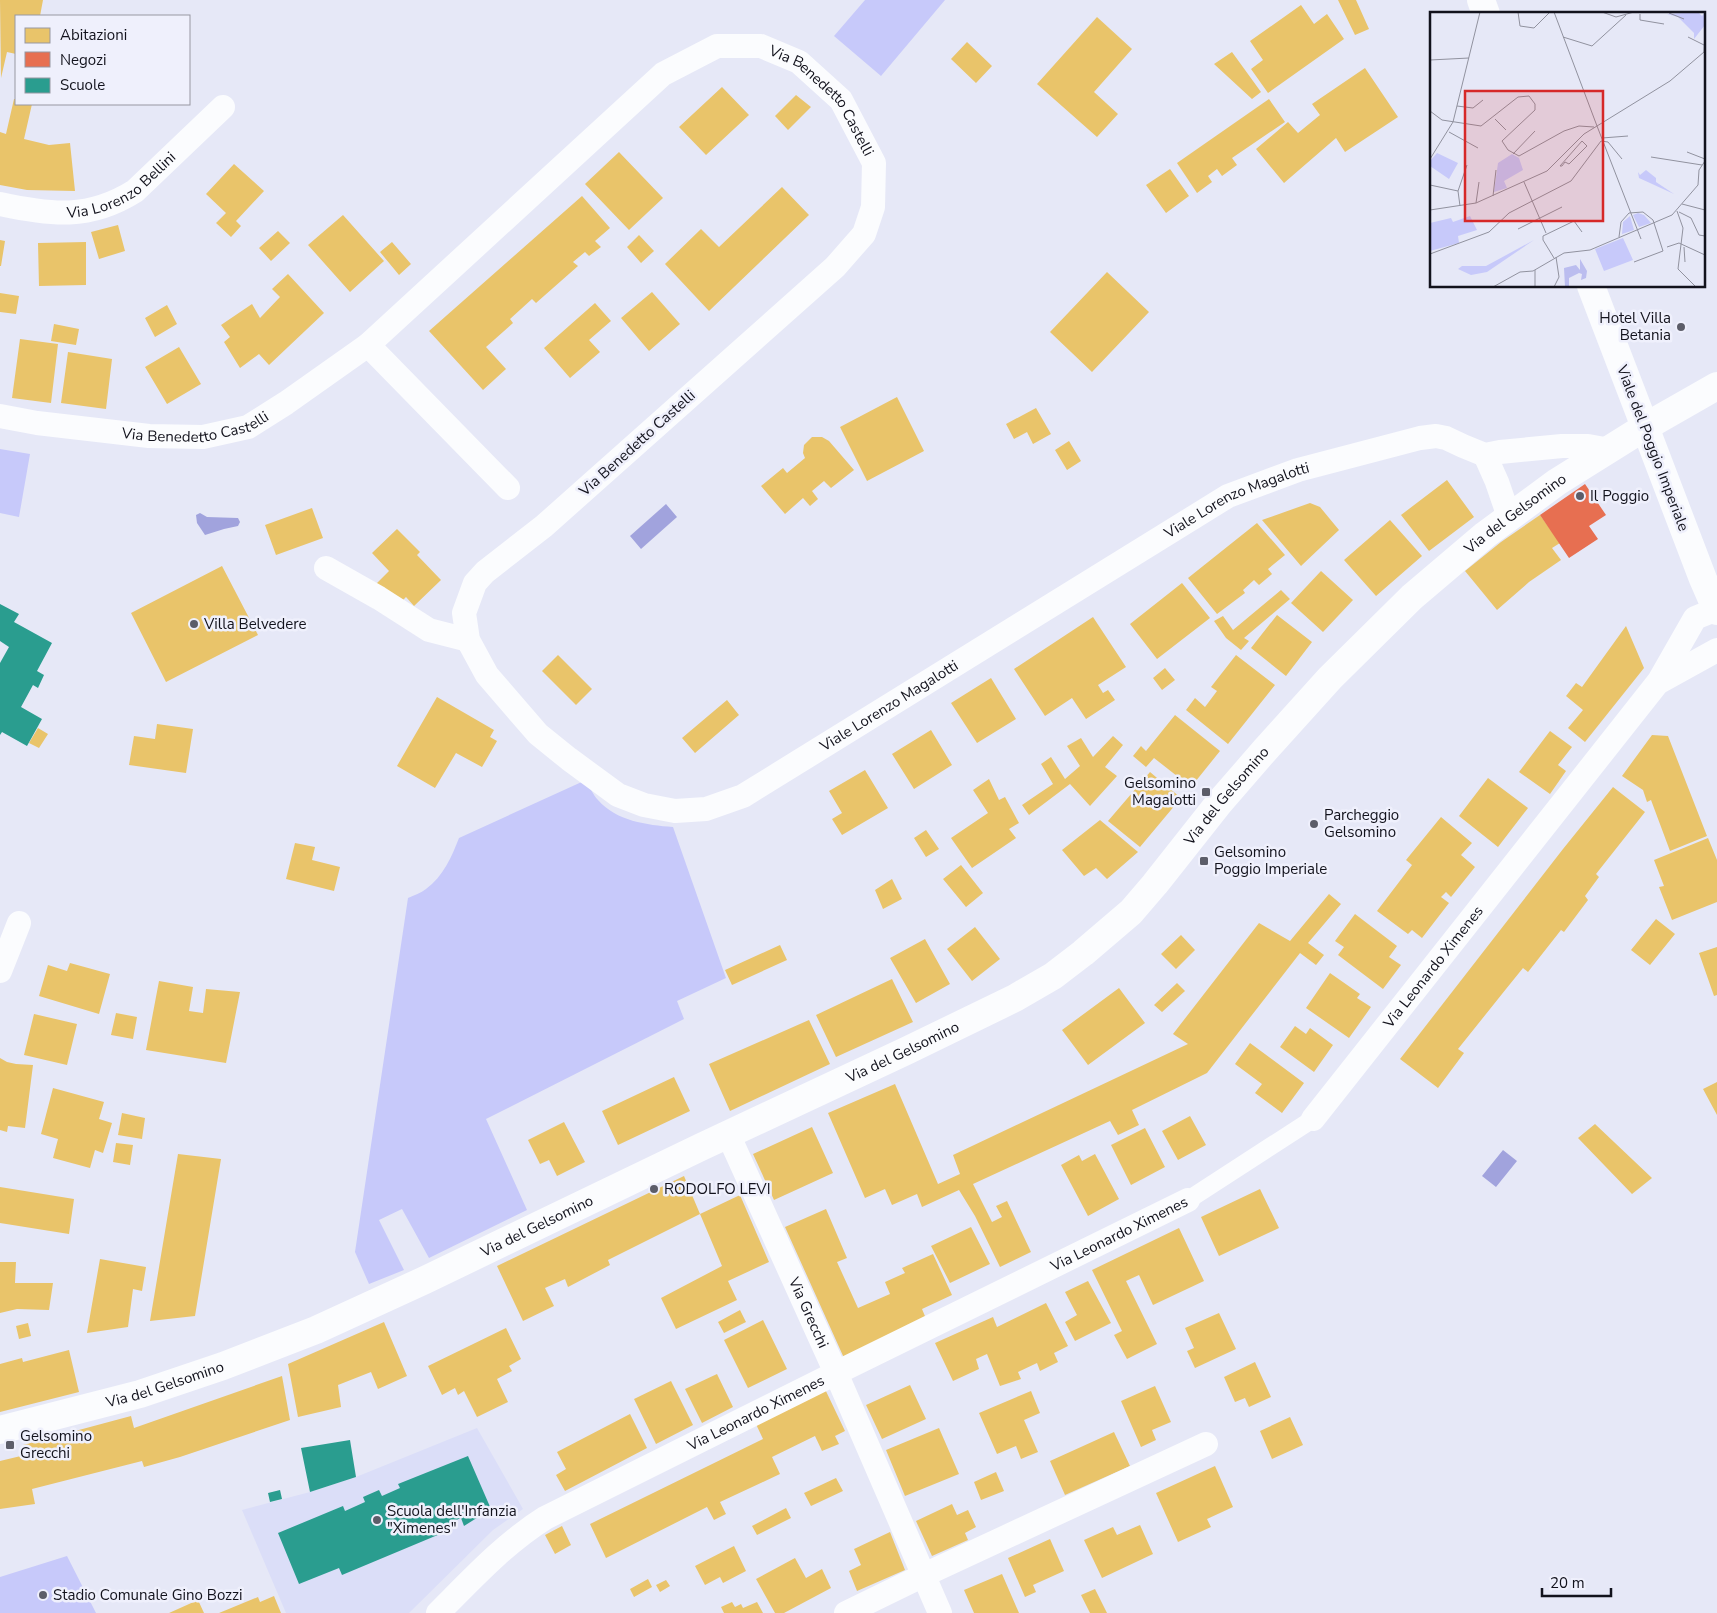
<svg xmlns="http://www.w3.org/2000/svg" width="1717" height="1613" font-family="'Nunito Sans',sans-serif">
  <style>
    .built { fill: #dbdef8 }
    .green { fill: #c7c9fa }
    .water { fill: #a1a3dd }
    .homes { fill: #e9c46a }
    .shops { fill: #e76f51 }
    .schools { fill: #2a9d8f }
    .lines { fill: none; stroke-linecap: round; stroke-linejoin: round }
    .pedestrian { stroke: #fbfcfe; stroke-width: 18 }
    .minor { stroke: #fbfcfe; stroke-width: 24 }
    .tertiary { stroke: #fbfcfe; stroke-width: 28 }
    .primary { stroke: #fbfcfe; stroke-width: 28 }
    .poi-dot { fill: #5c5d69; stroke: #eff0fc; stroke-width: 2 }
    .labels { text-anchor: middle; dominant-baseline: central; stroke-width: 5; stroke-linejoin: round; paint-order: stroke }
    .street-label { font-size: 15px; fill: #12121c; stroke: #eff0fc }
    .poi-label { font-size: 15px; fill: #12121c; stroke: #eff0fc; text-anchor: start }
    .inset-road { fill: none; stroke: #91929f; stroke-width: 1 }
    .view { fill: #d62828; fill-opacity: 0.15; stroke: #d62828; stroke-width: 2.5 }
    .inset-edge { fill: none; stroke: #12121c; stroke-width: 2.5 }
  </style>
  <rect width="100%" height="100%" fill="#e6e8f7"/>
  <path class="built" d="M477 1428 523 1509 493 1530 409 1613H286L242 1510 310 1492 356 1477Z"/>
  <path class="green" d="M865 0H945L881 76 834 36Z
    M0 449 30 454 19 517 0 513Z
    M586 780C590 787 593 795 598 800 616 821 647 825 673 827L726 978 677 1001 684 1019 486 1119 527 1210 429 1258 402 1209 379 1220 404 1270 369 1284 355 1252 408 898C414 895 421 893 426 889 443 877 452 856 459 838Z
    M67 1556 96 1613H0V1577Z"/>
  <path class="water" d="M666 504 677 517 641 549 630 536Z
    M200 513 207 517 238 518 240 522 238 526 224 529 205 535 197 523 196 515Z
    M1503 1150 1517 1161 1496 1187 1482 1176Z"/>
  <path class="homes" d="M0 0H43L40 16H16V54L7 52 1 78Z
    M1338 0H1356L1369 29 1355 35Z
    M1301 5 1314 24 1327 14 1344 39 1268 93 1251 69 1263 60 1250 41Z
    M1097 17 1132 49 1094 92 1118 114 1097 137 1037 84Z
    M967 42 992 66 976 83 951 59Z
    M1232 52 1261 92 1252 99 1214 64Z
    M1365 68 1398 117 1345 152 1336 138 1284 183 1256 149 1288 122 1298 133 1320 115 1312 104Z
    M722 87 749 115 706 155 679 127Z
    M796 95 811 107 788 130 775 116Z
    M14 99H16V104H32L24 139 49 145 70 143 75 191 27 190 0 185V132L6 134Z
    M1269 99 1285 122 1232 158 1237 165 1222 176 1217 169 1208 176 1212 182 1197 193 1177 163Z
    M619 152 663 198 629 230 585 184Z
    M234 164 264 191 236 221 241 226 231 237 216 223 226 213 206 194Z
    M1170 169 1189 196 1166 213 1146 185Z
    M782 187 809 215 709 311 665 264 701 229 719 247Z
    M582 196 610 228 595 241 601 247 589 256 585 252 573 262 578 266 536 303 532 299 510 319 513 323 486 347 506 369 483 390 429 331Z
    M343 215 384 261 350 292 308 245Z
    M118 225 125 251 99 259 91 232Z
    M278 231 290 243 271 261 259 248Z
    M639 235 654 251 641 263 627 247Z
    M0 240 5 241 1 266H0Z
    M86 242V285L39 286 38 243Z
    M392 242 411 264 399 275 380 252Z
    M1107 272 1149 312 1092 372 1050 332Z
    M288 274 324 313 269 365 259 354 240 368 224 342 230 337 221 325 252 304 260 318 280 297 272 289Z
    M652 292 680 324 649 351 621 318Z
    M0 293 19 296 16 314 0 312Z
    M595 303 611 321 589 340 600 352 570 378 544 348Z
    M167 305 177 324 155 337 145 318Z
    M54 324 79 329 76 345 51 341Z
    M20 339 58 344 51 403 12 398Z
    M179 347 201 384 167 404 145 367Z
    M68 352 112 359 106 409 61 403Z
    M897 397 924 451 867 481 840 427Z
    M1036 408 1051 434 1033 444 1027 432 1014 439 1006 424Z
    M812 437H822L829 441 854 470 831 488 824 481 812 491 818 499 810 506 803 498 785 514 761 486 783 468 787 473 805 458 803 453 804 445Z
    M1069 441 1081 461 1067 470 1055 450Z
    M1447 480 1474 517 1429 551 1401 515Z
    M1310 503 1320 507 1339 530 1301 566 1262 520Z
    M312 508 323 538 276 555 265 525Z
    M1540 515 1560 543 1552 548 1561 560 1529 582 1497 610 1465 571 1501 542Z
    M1390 520 1422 556 1376 596 1344 560Z
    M1257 523 1285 555 1268 569 1272 574 1259 585 1254 580 1243 590 1245 593 1217 614 1188 578Z
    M397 529 420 552 417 555 441 580 414 606 406 597 396 607 375 585 389 571 372 553Z
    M222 566 258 635 166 682 131 613Z
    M1321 571 1353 600 1323 632 1291 603Z
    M1182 583 1210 618 1157 659 1130 624Z
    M1281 590 1290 599 1244 638 1249 641 1241 650 1226 638 1214 621 1223 616 1233 630Z
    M1277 615 1312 642 1286 676 1251 648Z
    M1093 617 1126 667 1098 685 1103 693 1108 690 1115 700 1086 719 1072 698 1045 716 1014 669Z
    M1626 626 1644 668 1585 742 1568 728 1583 710 1566 696 1576 683 1582 687Z
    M558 655 592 689 576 705 542 671Z
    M1236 655 1275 685 1228 744 1186 710 1195 698 1205 707 1217 691 1211 687Z
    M1165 668 1175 680 1162 690 1153 678Z
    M991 678 1016 719 977 743 951 703Z
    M437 697 494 730 490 737 497 741 482 767 456 753 435 788 397 766Z
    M727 700 739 715 695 753 682 738Z
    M1175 715 1220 751 1191 787 1154 758 1146 767 1133 756 1141 746 1146 751Z
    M157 724 193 729 186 773 129 765 134 736 155 739Z
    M38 728 48 734 39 748 29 743Z
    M931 730 952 765 914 789 892 754Z
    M1550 731 1572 747 1558 765 1566 771 1550 794 1519 772Z
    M1652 735 1668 736 1707 836 1670 851 1651 800 1647 802 1643 790 1622 776Z
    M1113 736 1123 745 1105 767 1117 776 1090 806 1070 784 1029 815 1022 805 1053 784 1041 764 1051 757 1065 779 1080 766 1067 746 1081 738 1093 757Z
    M865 770 888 808 842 835 832 819 842 813 829 791Z
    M1150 772 1181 798 1140 847 1108 821Z
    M1488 778 1528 808 1498 847 1459 816Z
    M989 779 999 800 1005 797 1019 823 1009 829 1016 838 972 868 951 838 988 813 973 790Z
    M1613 787 1645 812 1596 874 1599 877 1585 896 1588 900 1564 932 1561 930 1528 972 1523 968 1506 989 1458 1049 1464 1053 1438 1088 1400 1059 1563 849Z
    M1441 817 1472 843 1461 855 1475 867 1451 897 1446 892 1441 897 1449 903 1422 938 1412 930 1408 934 1377 911 1412 865 1406 860Z
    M1100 820 1138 852 1107 879 1096 868 1084 876 1062 850Z
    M926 830 939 849 926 857 914 838Z
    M1708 838 1717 860V902L1672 920 1659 887 1664 886 1654 860Z
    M295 843 315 847 312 860 340 867 334 891 286 879Z
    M961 865 983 893 966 907 943 879Z
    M892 879 902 899 883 909 875 890Z
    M1329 894 1341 904 1308 943 1324 955 1316 965 1300 953 1207 1073 1132 1110 1139 1125 1118 1135 1110 1121 973 1184 992 1222 1002 1217 996 1206 1007 1201 1031 1252 1000 1267 975 1216 959 1190 922 1207 917 1194 892 1205 885 1189 865 1198 828 1113 895 1084 938 1184 960 1174 953 1155 1188 1044 1173 1034 1259 923 1290 941Z
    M1355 914 1397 946 1389 957 1401 965 1383 989 1338 955 1344 947 1335 941Z
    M1656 919 1675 934 1650 965 1631 950Z
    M975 927 1000 959 972 981 947 949Z
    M1181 935 1195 950 1176 969 1161 954Z
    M925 939 950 984 916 1003 890 958Z
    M780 945 787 960 732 985 725 970Z
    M1717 947V995L1714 996 1699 953Z
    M70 963 110 974 99 1014 39 996 48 965 67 971Z
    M1330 973 1360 994 1357 998 1371 1007 1349 1038 1306 1008Z
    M892 979 913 1022 836 1057 816 1015Z
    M159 981 193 987 189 1011 203 1013 206 989 240 992 226 1063 146 1050Z
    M1177 983 1185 991 1162 1012 1154 1005Z
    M1119 988 1145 1023 1088 1065 1062 1030Z
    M116 1013 137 1017 133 1039 111 1035Z
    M34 1014 77 1024 67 1065 24 1055Z
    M809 1020 830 1064 730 1111 709 1064Z
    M1295 1026 1306 1034 1310 1028 1333 1045 1314 1072 1280 1047Z
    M1250 1043 1304 1083 1282 1113 1255 1093 1262 1084 1235 1064Z
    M0 1058 7 1062 16 1064 33 1065 25 1128 8 1126 7 1132 0 1130Z
    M674 1077 690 1111 618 1145 602 1111Z
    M1717 1082V1115L1703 1089Z
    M53 1088 104 1102 99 1119 112 1123 103 1153 95 1150 90 1168 53 1158 58 1139 41 1134Z
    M122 1113 145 1118 142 1139 118 1135Z
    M1190 1116 1206 1145 1178 1160 1162 1131Z
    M564 1122 585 1162 557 1176 549 1160 540 1164 528 1140Z
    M1595 1124 1652 1178 1632 1194 1578 1138Z
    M812 1127 833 1173 774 1200 753 1154Z
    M1145 1128 1165 1167 1131 1185 1111 1145Z
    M116 1143 133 1145 130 1165 113 1162Z
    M178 1154 221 1159 195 1316 150 1321Z
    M1095 1154 1119 1199 1088 1216 1061 1165 1079 1155 1082 1161Z
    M684 1176 700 1214 608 1260 610 1265 568 1287 565 1279 545 1288 554 1306 523 1321 497 1266Z
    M0 1187 74 1199 69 1234 0 1223Z
    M1260 1189 1279 1228 1219 1256 1201 1217Z
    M740 1195 769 1262 728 1281 737 1300 676 1329 661 1298 722 1266 700 1214Z
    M826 1209 847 1258 837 1262 858 1308 890 1294 885 1282 905 1273 902 1268 933 1254 952 1295 922 1309 927 1321 844 1358 785 1227Z
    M971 1227 990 1264 950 1283 931 1246Z
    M1179 1228 1204 1281 1153 1305 1139 1275 1126 1281 1157 1344 1127 1359 1114 1335 1122 1331 1092 1270Z
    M100 1259 146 1267 142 1291 133 1289 128 1327 87 1333Z
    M0 1262H16L15 1283H53L49 1310 17 1309 0 1313Z
    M1088 1281 1111 1323 1075 1341 1065 1322 1077 1315 1065 1292Z
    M1046 1303 1068 1346 1054 1353 1058 1362 1040 1371 1037 1363 1018 1372 1021 1379 1000 1386 987 1354 976 1359 979 1369 953 1381 935 1343 993 1317 997 1327Z
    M740 1310 746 1322 724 1333 718 1322Z
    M1219 1313 1236 1349 1195 1368 1187 1351 1194 1348 1185 1328Z
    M763 1320 787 1369 748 1388 724 1340Z
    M384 1322 407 1376 378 1389 371 1372 338 1385 341 1407 298 1417 288 1364Z
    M28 1323 31 1336 19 1339 16 1326Z
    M506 1328 521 1359 509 1366 512 1371 497 1379 508 1402 477 1417 464 1391 458 1395 455 1388 442 1395 428 1366Z
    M69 1350 79 1392 0 1412V1364L22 1358 23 1362Z
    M1255 1362 1271 1397 1249 1407 1245 1398 1235 1402 1224 1377Z
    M717 1374 733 1407 702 1423 685 1389Z
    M282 1376 290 1420 180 1457 144 1467 142 1461 32 1489 35 1504 0 1509V1461L25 1455 23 1445 131 1416 134 1428Z
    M671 1381 693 1425 656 1444 634 1399Z
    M910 1385 926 1419 882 1439 866 1405Z
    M1155 1386 1171 1422 1152 1430 1156 1440 1141 1447 1121 1401Z
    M824 1387 845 1431 835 1436 839 1444 822 1451 815 1436 772 1457 780 1474 720 1502 726 1514 714 1520 707 1507 606 1558 590 1524 763 1439 754 1420Z
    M1031 1391 1040 1413 1024 1420 1038 1452 1021 1459 1016 1446 997 1454 979 1413Z
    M630 1414 647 1448 565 1491 556 1475 566 1469 557 1452Z
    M1290 1417 1303 1445 1272 1459 1260 1431Z
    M939 1428 959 1474 905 1496 886 1450Z
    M1114 1432 1130 1466 1065 1495 1050 1461Z
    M1215 1466 1233 1507 1207 1519 1211 1527 1178 1542 1156 1493Z
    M996 1472 1004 1491 981 1500 974 1482Z
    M836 1478 843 1491 811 1506 804 1493Z
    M952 1504 957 1515 968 1510 976 1527 965 1533 968 1540 932 1556 916 1521Z
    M786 1508 791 1518 757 1535 752 1526Z
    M1140 1525 1153 1554 1102 1578 1084 1540 1113 1527 1117 1535Z
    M562 1526 571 1545 555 1554 545 1535Z
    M890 1532 905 1570 857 1591 849 1571 861 1565 854 1549Z
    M1050 1539 1064 1571 1033 1585 1036 1592 1025 1597 1008 1558Z
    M734 1546 746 1571 723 1583 720 1577 705 1585 695 1566Z
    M795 1558 806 1578 822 1569 831 1588 784 1613H775L756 1579Z
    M1002 1574 1019 1613H974L964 1590Z
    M648 1579 652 1587 634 1597 630 1589Z
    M666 1580 670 1586 660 1592 656 1585Z
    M1095 1589 1107 1613H1090L1081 1595Z
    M274 1596 281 1613H219L258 1597 260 1602Z
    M198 1600 204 1613H169Z
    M732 1602 735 1607 741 1604 743 1608 757 1602 763 1613H724L721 1607Z"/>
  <path class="shops" d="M1585 484 1606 515 1589 526 1598 539 1569 558 1540 515Z"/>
  <path class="schools" d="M0 604 19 614 14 622 52 643 37 671 44 675 38 688 33 685 21 707 42 719 27 746 2 732 0 735V663L9 647 0 641Z
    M350 1440 356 1477 310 1492 301 1448Z
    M468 1456 491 1509 464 1526 461 1518 449 1523 452 1529 342 1575 339 1568 299 1584 278 1533 343 1506 345 1511 365 1502 363 1497 379 1490 382 1496 400 1488 398 1484Z
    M280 1490 282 1499 270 1502 268 1493Z"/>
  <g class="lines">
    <path class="pedestrian" d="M1188 1200 1313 1119"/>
    <g class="minor">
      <path id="s1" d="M0 204C51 215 89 220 135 191L223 107"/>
      <path d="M368 345 508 488"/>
      <path id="s2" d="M0 416 37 423 149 436 203 437 248 427 286 403 368 345 663 74 717 46H761L799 62 841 100 874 163 873 207 864 234 835 267 544 526 485 572 475 583 464 613 468 640 487 675 538 734 569 759 618 795 644 805 675 811 706 809 743 796 1228 496 1298 470 1420 438 1436 436 1446 438 1463 446 1485 455 1500 452 1562 446H1588L1610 450"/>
      <path d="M1485 455 1497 482 1509 517"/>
      <path d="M326 568 379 598 429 630 468 640"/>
      <path d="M1661 681 1717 650"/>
      <path d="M0 971 19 923"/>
      <path id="s3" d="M1313 1119 1659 681 1695 618 1717 609"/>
      <path id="s4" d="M728 1134 836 1373 940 1613"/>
      <path id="s5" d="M438 1613C473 1578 504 1544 545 1518L836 1373 1188 1200"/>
      <path d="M846 1613 924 1575 1206 1444"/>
    </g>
    <path class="tertiary" d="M1645 427 1703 579 1717 611"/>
    <g class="primary">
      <path d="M1481 0 1486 14"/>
      <path d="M1591 286 1645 427"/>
      <path id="s6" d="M0 1430 140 1394 223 1366 316 1330 425 1280 701 1147 906 1051 1015 998 1053 976 1083 953 1131 912 1155 884 1219 803 1265 750 1330 678 1412 597 1485 535 1557 482 1645 427 1717 386"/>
    </g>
  </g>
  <g class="poi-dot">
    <circle cx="1681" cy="327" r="5"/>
    <circle cx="1580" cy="496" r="5"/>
    <circle cx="194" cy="624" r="5"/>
    <rect x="1201" y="787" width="10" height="10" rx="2.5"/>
    <circle cx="1314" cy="824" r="5"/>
    <rect x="1199" y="856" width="10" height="10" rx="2.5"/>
    <circle cx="654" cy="1189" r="5"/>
    <rect x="5" y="1440" width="10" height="10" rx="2.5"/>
    <circle cx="377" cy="1520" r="5"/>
    <circle cx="43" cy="1595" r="5"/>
  </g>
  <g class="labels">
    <g class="street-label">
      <text stroke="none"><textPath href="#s2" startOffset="986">Via Benedetto Castelli</textPath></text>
      <text stroke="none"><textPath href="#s1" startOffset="130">Via Lorenzo Bellini</textPath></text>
      <text stroke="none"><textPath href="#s2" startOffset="198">Via Benedetto Castelli</textPath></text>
      <text transform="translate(637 443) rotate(-42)">Via Benedetto Castelli</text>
      <text transform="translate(1653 448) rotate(69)">Viale del Poggio Imperiale</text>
      <text stroke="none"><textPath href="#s2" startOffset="2650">Viale Lorenzo Magalotti</textPath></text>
      <text stroke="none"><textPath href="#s6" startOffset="1806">Via del Gelsomino</textPath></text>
      <text stroke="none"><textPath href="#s2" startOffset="2245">Viale Lorenzo Magalotti</textPath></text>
      <text stroke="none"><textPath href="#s6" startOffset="1401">Via del Gelsomino</textPath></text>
      <text stroke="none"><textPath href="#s3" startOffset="194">Via Leonardo Ximenes</textPath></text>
      <text stroke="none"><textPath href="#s6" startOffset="981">Via del Gelsomino</textPath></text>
      <text stroke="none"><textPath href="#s6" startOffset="576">Via del Gelsomino</textPath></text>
      <text stroke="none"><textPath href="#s5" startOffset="784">Via Leonardo Ximenes</textPath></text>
      <text stroke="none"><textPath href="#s4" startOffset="196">Via Grecchi</textPath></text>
      <text stroke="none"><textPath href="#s6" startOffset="171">Via del Gelsomino</textPath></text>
      <text stroke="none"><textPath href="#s5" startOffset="379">Via Leonardo Ximenes</textPath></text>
    </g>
    <g class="poi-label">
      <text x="1671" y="318" text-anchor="end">Hotel Villa<tspan x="1671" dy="17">Betania</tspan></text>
      <text x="1590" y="496">Il Poggio</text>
      <text x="204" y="624">Villa Belvedere</text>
      <text x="1196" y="783" text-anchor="end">Gelsomino<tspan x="1196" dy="17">Magalotti</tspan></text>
      <text x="1324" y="815">Parcheggio<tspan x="1324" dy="17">Gelsomino</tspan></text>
      <text x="1214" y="852">Gelsomino<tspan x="1214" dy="17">Poggio Imperiale</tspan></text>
      <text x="664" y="1189">RODOLFO LEVI</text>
      <text x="20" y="1436">Gelsomino<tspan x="20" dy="17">Grecchi</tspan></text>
      <text x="387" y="1511">Scuola dell'Infanzia<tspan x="387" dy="17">"Ximenes"</tspan></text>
      <text x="53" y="1595">Stadio Comunale Gino Bozzi</text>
    </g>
  </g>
  <g transform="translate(1430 12)">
    <rect width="275" height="275" fill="#e6e8f7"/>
    <path d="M268 0 272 4 275 0V13L264 27V21L248 5 237 2ZM7 141 28 151 19 167 0 154V149ZM82 142 89 146 93 158 74 169 77 176 64 180 68 151ZM216 158 226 166V170L244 182 209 166 208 160 210 163ZM208 201 214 203 221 211 209 215 203 203ZM40 204 47 218 28 224 29 231 0 239V211L21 206 23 210ZM200 204 204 218 192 222 193 210ZM193 226 203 248 174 259 165 237ZM104 228 57 260 41 263 28 257 32 254H56Z" fill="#c7c9fa"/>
    <path d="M150 247 157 259 156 266 151 268 152 262 149 261 139 266V275H135L134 256 146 253 150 258Z" fill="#bbbdef"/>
    <path class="inset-road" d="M88 0 90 14 104 16 120 0M124 0 167 114M172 0 186 5 204 0M239 1 254 7M210 2V8L234 12M133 25 162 34 196 3M258 25 274 33M274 41 275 15M0 48 39 46M27 94 43 96 53 88M0 99 12 108 51 114 88 85 99 84 105 92V98L72 129 78 138 89 144 134 119 149 114 164 115M65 107 76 118M167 114 211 227M19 120 48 136M172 126 198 124M152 129 157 134 139 152 135 150 132 154H130ZM257 140 275 147M83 142 105 119M221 145 272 153M0 147 23 110 50 0M94 170 116 221M0 173 28 179M63 184 66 158M46 191 49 170M252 192 275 198M30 194 28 179 37 153M0 198 46 191 117 159 154 122 240 69 274 40M247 199 253 216 248 257 266 275M249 200 261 206 269 223 275 224M88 217 132 195M189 225 191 210 199 201 213 200 223 208 233 239 204 250M237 235 249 231 275 243M254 235 255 250M0 242 59 220 79 201 141 169 171 129 178 130 192 147M124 246 113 228V224L144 209 152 220M105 258V275M63 275 90 260 103 259 134 241 160 238 242 203 268 173 269 158 275 149M124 275 129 265 126 245"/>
    <path class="view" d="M35 79H173V209H35Z"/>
    <rect width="275" height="275" class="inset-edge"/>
  </g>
  <rect x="15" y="15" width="175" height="90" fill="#eff0fc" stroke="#9797a2"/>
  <rect x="25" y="28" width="25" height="15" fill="#e9c46a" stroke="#9797a2"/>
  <text x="60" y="40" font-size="15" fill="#12121c">Abitazioni</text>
  <rect x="25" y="52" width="25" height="15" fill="#e76f51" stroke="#9797a2"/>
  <text x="60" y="65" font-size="15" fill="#12121c">Negozi</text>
  <rect x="25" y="78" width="25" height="15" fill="#2a9d8f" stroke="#9797a2"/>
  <text x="60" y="90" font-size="15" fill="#12121c">Scuole</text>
  <path d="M1542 1588v8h69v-8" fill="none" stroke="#12121c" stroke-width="2.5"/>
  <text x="1550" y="1588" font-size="15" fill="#12121c" stroke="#eff0fc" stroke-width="4" paint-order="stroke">20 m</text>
</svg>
